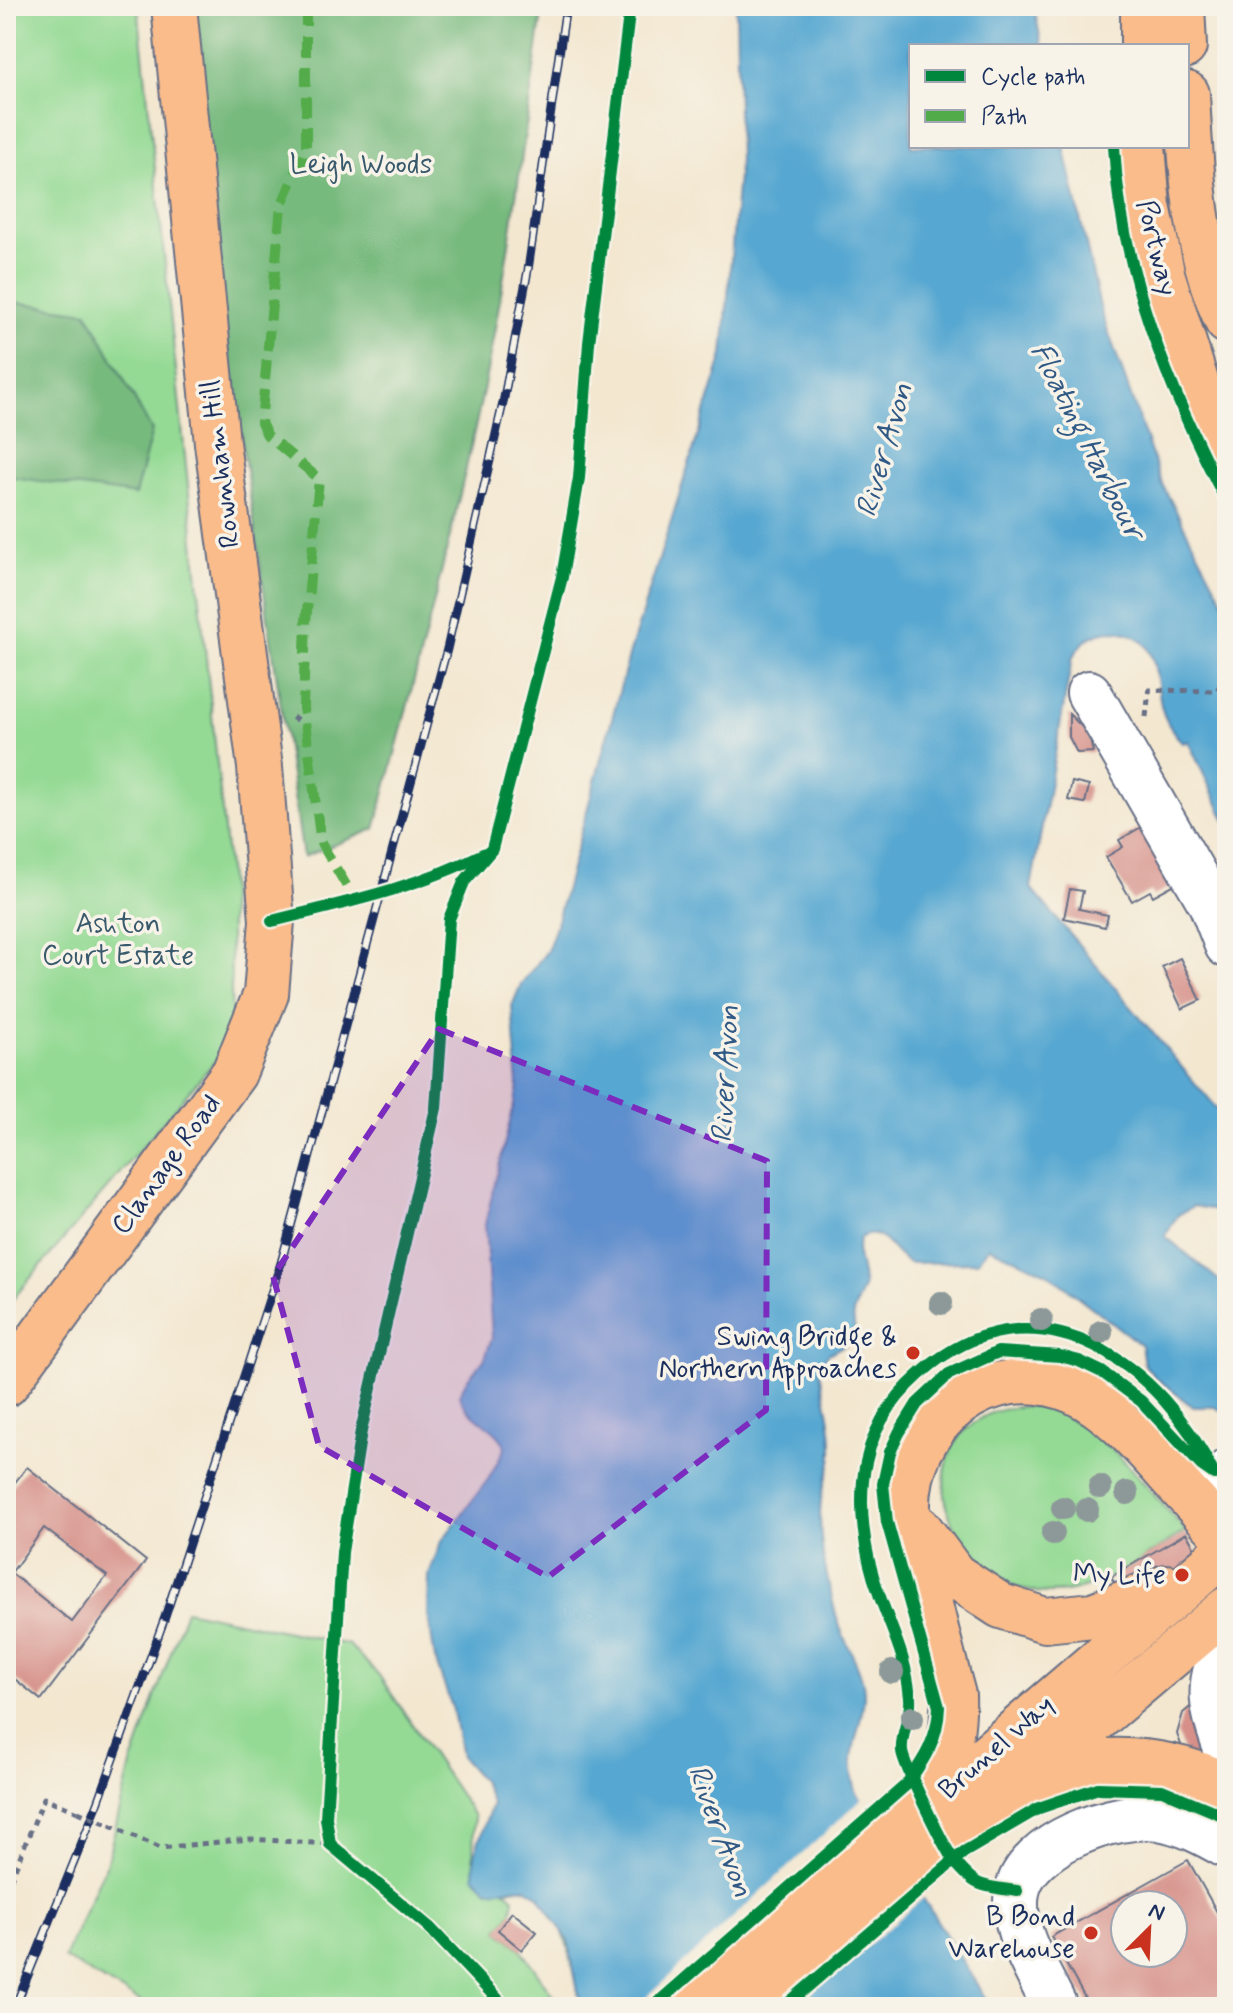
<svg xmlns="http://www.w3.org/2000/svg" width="1233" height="2013" font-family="Mynerve,sans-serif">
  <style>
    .green { fill: #94da94; stroke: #588479; stroke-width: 2 }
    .forest { fill: #77ba7e; stroke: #49746e; stroke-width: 2 }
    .water { fill: #57a7d1; stroke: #396b98; stroke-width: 2 }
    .pier { fill: #f3e7d0 }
    .building { fill: #d69089; fill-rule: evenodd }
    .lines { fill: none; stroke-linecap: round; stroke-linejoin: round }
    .minor-casing { stroke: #676f86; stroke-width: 48 }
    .major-casing { stroke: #676f86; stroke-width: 48 }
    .highway-casing { stroke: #676f86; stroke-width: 48 }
    .path { stroke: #676f86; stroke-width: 5; stroke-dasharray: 6 6; stroke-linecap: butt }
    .minor { stroke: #fff; stroke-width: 44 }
    .major { stroke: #fabc8b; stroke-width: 44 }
    .highway { stroke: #fabc8b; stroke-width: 44 }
    .rail-casing { stroke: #1b2f5e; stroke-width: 9 }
    .rail { stroke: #f7f3e8; stroke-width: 6; stroke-dasharray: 18; stroke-linecap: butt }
    .path-bridge { stroke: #676f86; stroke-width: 5; stroke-dasharray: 6 6; stroke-linecap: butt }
    .quiet { stroke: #52ab49; stroke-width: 10; stroke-dasharray: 20 10; stroke-linecap: butt }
    .cycleway-casing { stroke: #f7f3e8; stroke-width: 17 }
    .cycleway { stroke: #00873e; stroke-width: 12 }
    .tree { fill: #8d9999 }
    .marked { fill: #7b2cbf; fill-opacity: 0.2; stroke: #7b2cbf; stroke-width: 6; stroke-dasharray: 16 10; stroke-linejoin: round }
    .poi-dot { fill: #c8321e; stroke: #f7f3e8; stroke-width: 3 }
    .labels { text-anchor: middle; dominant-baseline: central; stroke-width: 7; stroke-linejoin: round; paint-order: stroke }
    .park-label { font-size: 28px; fill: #395a6c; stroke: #f7f3e8 }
    .street-label { font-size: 28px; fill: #1b2f5e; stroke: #f7f3e8 }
    .poi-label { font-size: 28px; fill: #1b2f5e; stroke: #f7f3e8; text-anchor: end }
    .water-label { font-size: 30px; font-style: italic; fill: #305986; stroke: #f7f3e8 }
  </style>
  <rect width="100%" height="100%" fill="#f7f3e8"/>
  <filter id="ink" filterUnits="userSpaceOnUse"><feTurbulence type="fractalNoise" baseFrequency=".0125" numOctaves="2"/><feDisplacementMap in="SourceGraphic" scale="16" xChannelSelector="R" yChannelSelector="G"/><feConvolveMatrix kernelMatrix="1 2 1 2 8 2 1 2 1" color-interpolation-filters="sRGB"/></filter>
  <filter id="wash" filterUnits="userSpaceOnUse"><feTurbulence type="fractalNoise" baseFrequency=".006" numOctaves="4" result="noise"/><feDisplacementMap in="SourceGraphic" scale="32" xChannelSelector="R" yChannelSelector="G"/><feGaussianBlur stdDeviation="1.8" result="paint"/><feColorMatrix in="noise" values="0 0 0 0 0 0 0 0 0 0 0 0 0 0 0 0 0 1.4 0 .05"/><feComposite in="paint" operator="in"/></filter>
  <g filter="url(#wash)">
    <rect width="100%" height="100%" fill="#f3e7d0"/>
    <path class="green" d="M6 6H138L229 878 232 1041 6 1307Z
      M1031 1406C1099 1417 1142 1484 1186 1531 1157 1548 1127 1572 1095 1584 950 1640 875 1410 1031 1406Z
      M186 1610 349 1645 378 1674 474 1816 473 1860 474 1855 487 1850 550 1843 581 2007C574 1970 565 1904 525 1887L505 1890 514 1898 512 1912 498 1930 522 1950 560 2007H150L64 1958 106 1865 131 1765Z"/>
    <path class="forest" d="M190 6H543C524 138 508 270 481 401 450 545 413 687 375 829L303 857 194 115Z
      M6 301 87 312 152 431 135 495 6 476Z"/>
    <path class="water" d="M736 6H1034L1042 46H911V146H1064L1101 311 1162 484 1227 608V823L1188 741 1183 743C1173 733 1164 719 1161 705 1155 673 1158 631 1111 631 1092 632 1080 643 1072 659L1031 888 1227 1121V1219L1210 1209 1194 1206 1178 1215 1165 1236 1227 1287V1415L1215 1407H1193L1154 1376 1144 1364 1141 1345 1047 1273 989 1247 977 1262 910 1263C892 1257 884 1224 860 1238L857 1250 864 1285 853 1313 855 1334 852 1341 828 1354 819 1368C825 1396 833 1425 832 1453 832 1469 823 1484 821 1500 817 1539 827 1578 836 1615 842 1641 865 1669 864 1696 862 1733 844 1751 856 1791L991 2007H581L568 1940 538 1895 525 1887 488 1890 474 1876 475 1852 492 1804 483 1782 461 1757 453 1710 435 1659 428 1614 429 1575 441 1542 489 1478 505 1448C502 1429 467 1419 459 1395L466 1381 484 1360 492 1338 485 1224 518 1088 512 1006 521 984 547 951 554 932 630 652 723 355 739 164Z"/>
    <path class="pier" d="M864 1797 927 1895 795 2007H636Z"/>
    <g id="blocks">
      <path class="building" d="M1069 714 1088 733 1093 752 1077 753 1069 737Z
        M1072 782 1089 786 1085 803 1068 800Z
        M1143 826 1175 884 1153 896 1150 891 1132 901 1106 857 1123 847 1119 840Z
        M1070 889 1083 891 1079 909 1108 915 1105 927 1064 918Z
        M1180 958 1201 1000 1182 1009 1162 967Z
        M27 1467 146 1561 41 1700 6 1672V1494ZM44 1528 107 1576 72 1622 11 1573Z
        M1186 1533 1220 1591 1145 1635 1111 1577Z
        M1200 1699 1227 1766 1185 1755 1177 1734 1183 1713Z
        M1188 1860 1227 1930V2007H1090L1051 1937ZM1125 1905H1173V1953H1125Z
        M512 1912 537 1932 522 1950 498 1930Z"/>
    </g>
  </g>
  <g filter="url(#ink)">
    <use href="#blocks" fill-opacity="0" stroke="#676f86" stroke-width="2"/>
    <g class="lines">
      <defs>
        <path id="minor" d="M1089 693 1211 904 1227 945
          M1194 1502 1227 1472
          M1227 1648C1203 1681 1213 1716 1227 1751
          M1055 2007C1039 1972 1010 1931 1017 1892 1026 1843 1115 1812 1159 1818 1184 1822 1206 1834 1227 1846"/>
        <path id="major" d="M6 1384 234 1073 266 994 272 921 260 767 217 443 174 6
          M1194 1502 1227 1539"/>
        <path id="highway" d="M1182 6 1184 46
          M1143 46V6
          M1187 94C1191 171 1194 250 1227 321
          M1143 146 1148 206 1163 277 1202 400 1227 457
          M919 1528 954 1575 1001 1606 1045 1620 1093 1615 1166 1587
          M1036 1779C1095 1750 1170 1758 1227 1786
          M908 1825C939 1779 955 1752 953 1695 941 1652 931 1608 920 1564 916 1547 909 1528 908 1511 905 1423 988 1355 1073 1391 1120 1412 1159 1466 1194 1502
          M694 2007 1227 1550
          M757 2007 1227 1609"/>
      </defs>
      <use href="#minor" class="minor-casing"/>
      <use href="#major" class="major-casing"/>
      <use href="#highway" class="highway-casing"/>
      <path class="path" d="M1146 717 1149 690 1216 691 1227 677
        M293 721 303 707
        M110 1825 160 1848 249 1839 330 1844
        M6 1891 44 1798 78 1812"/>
      <use href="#minor" class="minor"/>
      <use href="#major" class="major"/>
      <use href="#highway" class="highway"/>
      <defs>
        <path id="rail" d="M15 2007 98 1803 165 1617 281 1263 447 649 503 403 528 270 566 6"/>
      </defs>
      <use href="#rail" class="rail-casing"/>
      <use href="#rail" class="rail"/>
      <path class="path-bridge" d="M78 1812 110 1825"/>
      <path class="quiet" d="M306 6V150L281 206 261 423 267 435 319 479 306 622 303 707 321 843 355 900"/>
      <defs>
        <path id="cycleway" d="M1114 146C1120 270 1170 393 1227 502
          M272 921C344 903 419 887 485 853
          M505 2007 429 1927 330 1844 326 1818 342 1552 361 1431 436 1108 449 919 464 882 492 849 562 577 579 478 589 343 630 6
          M653 2007 906 1785C924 1760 938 1739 939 1707L887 1522 883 1484 890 1452 899 1433 917 1404 949 1374 998 1352 1060 1356 1079 1361 1102 1372 1141 1401 1201 1465 1214 1474C1162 1367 1043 1278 932 1364 899 1390 875 1420 866 1462 857 1503 864 1554 879 1594 892 1632 906 1655 910 1698 912 1715 900 1734 902 1751 903 1764 942 1842 951 1856 956 1864 968 1877 976 1882 986 1888 1005 1889 1017 1891
          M784 2007 964 1852 1039 1808 1098 1788 1162 1790 1227 1817"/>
      </defs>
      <use href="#cycleway" class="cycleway-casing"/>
      <use href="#cycleway" class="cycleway"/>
    </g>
    <g class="tree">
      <circle cx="941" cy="1303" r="12"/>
      <circle cx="1041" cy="1320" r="12"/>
      <circle cx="1101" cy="1332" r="12"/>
      <circle cx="1100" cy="1487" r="12"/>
      <circle cx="1127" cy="1493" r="12"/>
      <circle cx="1063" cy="1508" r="12"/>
      <circle cx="1087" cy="1510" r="12"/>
      <circle cx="1053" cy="1533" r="12"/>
      <circle cx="892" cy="1672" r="12"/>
      <circle cx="912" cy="1718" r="12"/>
    </g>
  </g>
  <path class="marked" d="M439 1029 767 1161 766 1410 548 1577 319 1446 273 1276Z"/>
  <g class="poi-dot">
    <circle cx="913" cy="1353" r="8"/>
    <circle cx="1182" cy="1575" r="8"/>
    <circle cx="1091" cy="1933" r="8"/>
  </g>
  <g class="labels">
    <g class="park-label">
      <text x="361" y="165">Leigh Woods</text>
      <text x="118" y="924">Ashton<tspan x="118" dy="32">Court Estate</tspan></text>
    </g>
    <g class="street-label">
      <text transform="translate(1156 248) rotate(76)">Portway</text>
      <text transform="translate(221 464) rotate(-97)">Rownham Hill</text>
      <text transform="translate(167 1165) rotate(-54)">Clanage Road</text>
      <text transform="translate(997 1748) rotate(-41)">Brunel Way</text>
    </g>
    <g class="poi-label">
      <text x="897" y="1337">Swing Bridge &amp;<tspan x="897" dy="32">Northern Approaches</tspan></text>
      <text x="1166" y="1575">My Life</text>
      <text x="1075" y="1917">B Bond<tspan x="1075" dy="32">Warehouse</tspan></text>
    </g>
    <g class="water-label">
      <text transform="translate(1087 441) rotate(63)">Floating Harbour</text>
      <text transform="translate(885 450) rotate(-74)">River Avon</text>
      <text transform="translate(726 1074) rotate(-87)">River Avon</text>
      <text transform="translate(720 1831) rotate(70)">River Avon</text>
    </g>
  </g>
  <rect width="1233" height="2013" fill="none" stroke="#f7f3e8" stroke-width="32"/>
  <rect x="909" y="44" width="280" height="104" fill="#f7f3e8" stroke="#9fa5b1" stroke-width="2"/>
  <rect x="925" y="70" width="40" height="12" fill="#00873e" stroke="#9fa5b1" stroke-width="2"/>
  <text x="981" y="84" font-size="24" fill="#1b2f5e">Cycle path</text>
  <rect x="925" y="110" width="40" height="12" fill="#52ab49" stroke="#9fa5b1" stroke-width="2"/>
  <text x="981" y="124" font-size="24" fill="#1b2f5e">Path</text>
  <g transform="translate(1149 1929) rotate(24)"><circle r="38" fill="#f7f3e8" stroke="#9fa5b1" stroke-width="2"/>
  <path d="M0-6L14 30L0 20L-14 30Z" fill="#c8321e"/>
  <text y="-12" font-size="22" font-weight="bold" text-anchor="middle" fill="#1b2f5e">N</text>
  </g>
</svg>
